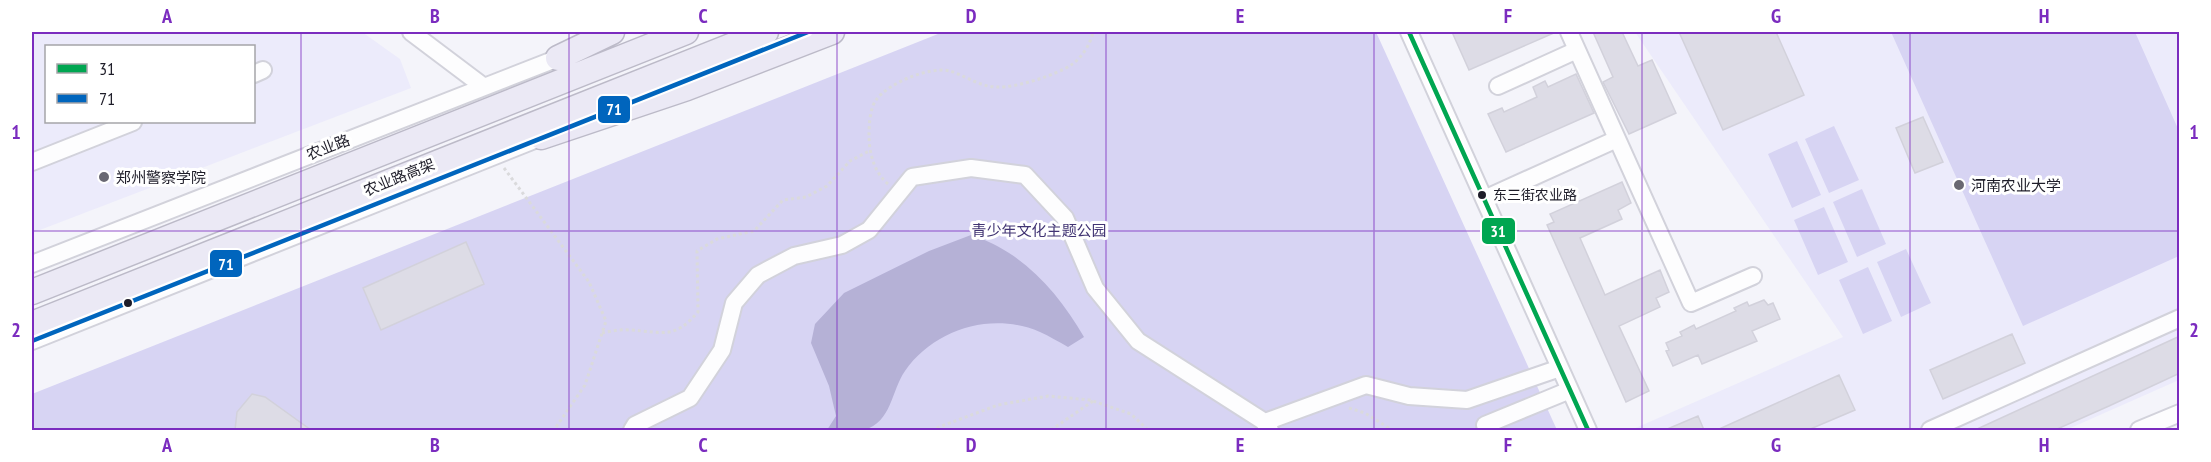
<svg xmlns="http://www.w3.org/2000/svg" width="2211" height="462" font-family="'PT Sans Narrow','Noto Sans SC',sans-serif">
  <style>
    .built { fill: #ecebfb; fill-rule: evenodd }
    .green { fill: #d7d4f3 }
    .water { fill: #b5b1d6 }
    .building { fill: #dddce6; stroke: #d2d1db; stroke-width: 1.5 }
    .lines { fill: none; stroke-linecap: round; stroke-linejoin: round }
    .minor-casing { stroke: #d2d2db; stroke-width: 20 }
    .highway-casing { stroke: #bcbac8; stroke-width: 27 }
    .path { stroke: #dadadc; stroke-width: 3; stroke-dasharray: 3 3; stroke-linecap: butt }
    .minor { stroke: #fdfdfe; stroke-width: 16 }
    .highway { stroke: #ebe9f5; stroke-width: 24 }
    .bus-1-casing { stroke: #fff; stroke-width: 9 }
    .bus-2-casing { stroke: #fff; stroke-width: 9 }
    .bus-1 { stroke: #00a651; stroke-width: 4.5 }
    .bus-2 { stroke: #0065bd; stroke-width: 4.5 }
    .grid { fill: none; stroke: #7b2cbf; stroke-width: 1.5; stroke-opacity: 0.55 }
    .poi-dot { fill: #696872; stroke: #fff; stroke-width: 2 }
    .bus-dot { fill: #1e1d29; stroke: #fff; stroke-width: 2 }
    .labels { text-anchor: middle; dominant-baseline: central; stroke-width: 6; stroke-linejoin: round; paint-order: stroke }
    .bus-label { font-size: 14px; fill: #1e1d29; stroke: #fff; text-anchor: start }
    .street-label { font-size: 15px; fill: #1e1d29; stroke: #fff }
    .poi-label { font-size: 15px; fill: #1e1d29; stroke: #fff; text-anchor: start }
    .park-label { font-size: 15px; fill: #413473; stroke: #fff }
    .line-badge { stroke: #fff; stroke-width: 2 }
    .badge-label { font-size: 16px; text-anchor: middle; font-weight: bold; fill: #fff }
    .neatline { fill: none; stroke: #7b2cbf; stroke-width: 2 }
    .grid-label { font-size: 20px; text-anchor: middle; font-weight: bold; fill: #7b2cbf }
  </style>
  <rect width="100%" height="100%" fill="#f4f4fa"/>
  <path class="built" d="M32 32H362L400 59 411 88 32 233ZM46 46H254V122H46Z
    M1635 32H2179V380L2066 430H1631L1843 337Z"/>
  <path class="green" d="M943 32H1376L1557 430H32V394Z
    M1891 32H2135L2179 131V256L2023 326Z
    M1834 126 1859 180 1829 193 1805 139Z
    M1797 141 1821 195 1792 208 1768 154Z
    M1862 189 1886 244 1857 257 1833 202Z
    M1824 207 1848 262 1818 275 1794 220Z
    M1906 249 1931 303 1901 317 1877 262Z
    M1868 267 1892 321 1863 334 1839 280Z"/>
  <path class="water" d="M971 235C1022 251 1058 292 1084 337L1068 347C1059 342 1049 336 1040 332 992 311 934 329 905 371 891 391 892 422 864 430 854 434 838 431 827 430L836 416 829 386 811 343 815 324 844 293 929 251Z"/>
  <path class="building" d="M1452 32H1556L1469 70Z
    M1593 32H1622L1638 66 1652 60 1676 113 1629 134 1603 82 1613 77Z
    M1679 32H1776L1804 95 1723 130Z
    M1576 74 1594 113 1506 152 1488 114 1502 108 1504 112 1537 97 1533 87 1545 81 1548 87Z
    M1923 117 1943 162 1915 173 1896 128Z
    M1622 182 1631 203 1618 210 1622 219 1580 238 1605 295 1660 270 1669 292 1656 298 1660 307 1619 326 1649 391 1626 402 1547 225 1554 222 1550 214Z
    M466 242 484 284 381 330 363 288Z
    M1764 300 1768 305 1773 303 1780 319 1752 331 1757 341 1702 364 1698 355 1673 366 1666 351 1669 350 1666 343 1682 336 1680 332 1694 325 1696 329 1736 311 1734 308 1747 302 1749 306Z
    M2012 334 2025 363 1943 399 1930 370Z
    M2180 336V373L2109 406 2055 430H1975Z
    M1839 375 1855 410 1808 430H1717Z
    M252 394 265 397 311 430H235L237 412Z
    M1698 416 1704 430H1665Z"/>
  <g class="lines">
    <defs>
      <path id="minor" d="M411 32 484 87
        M1409 32 1588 430
        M1569 32 1691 303 1753 276
        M254 74 263 70
        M1498 86 1577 50
        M32 162 133 122
        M1484 199 1617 139
        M32 264 566 55
        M32 341 552 133
        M1265 422 1366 385 1409 396 1467 400 1560 368
        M1485 425 1570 390
        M632 430 635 425 690 398 722 350 734 303 758 275 794 256 842 245 869 230 912 177 971 168 1025 175 1065 218 1095 288 1138 341 1263 421 1270 430
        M1930 430 2180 318
        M2139 430 2180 413"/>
      <path id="highway" d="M558 58 612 32
        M541 137 687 88 832 32
        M32 292 686 32
        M32 324 766 32"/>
    </defs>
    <use href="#minor" class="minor-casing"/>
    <use href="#highway" class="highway-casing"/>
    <path class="path" d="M504 168 589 282 606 321 585 385 554 430
      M888 184C874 172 869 153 869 135 869 125 870 108 876 100 888 83 930 66 950 71 966 76 980 87 997 87 1016 88 1056 75 1071 65 1082 58 1091 43 1093 32
      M602 333C611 331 621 329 630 330 663 332 674 340 698 312L697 251 717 239 754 231 783 200 806 197 827 186 850 161 869 151
      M1349 408 1365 413 1392 430
      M931 430 998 405 1048 396 1090 400 1131 414 1148 430
      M1051 430 1093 401"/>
    <use href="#minor" class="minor"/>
    <use href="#highway" class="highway"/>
    <defs>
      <path id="bus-1" d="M1409 32 1588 430"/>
      <path id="bus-2" d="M32 341 808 32"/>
    </defs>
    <use href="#bus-1" class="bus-1-casing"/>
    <use href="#bus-2" class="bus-2-casing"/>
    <use href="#bus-1" class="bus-1"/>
    <use href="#bus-2" class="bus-2"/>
  </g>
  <path class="grid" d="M301 32V430M569 32V430M837 32V430M1106 32V430M1374 32V430M1642 32V430M1910 32V430M32 231H2180"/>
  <g class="poi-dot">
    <circle cx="104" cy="177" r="6"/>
    <circle cx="1959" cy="185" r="6"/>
  </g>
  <g class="bus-dot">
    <circle cx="1482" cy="195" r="5"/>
    <circle cx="128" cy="303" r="5"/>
  </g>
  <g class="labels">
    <g class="bus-label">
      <text x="1493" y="195">东三街农业路</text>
    </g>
    <g class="street-label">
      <text transform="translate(328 147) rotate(-21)">农业路</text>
      <text transform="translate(399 177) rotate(-22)">农业路高架</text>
    </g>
    <g class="poi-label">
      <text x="116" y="177">郑州警察学院</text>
      <text x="1971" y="185">河南农业大学</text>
    </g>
    <g class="park-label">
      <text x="1039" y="230">青少年文化主题公园</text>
    </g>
  </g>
  <g class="line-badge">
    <rect x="597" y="95" width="34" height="29" rx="6" fill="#0065bd"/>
    <rect x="1481" y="217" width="35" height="28" rx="6" fill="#00a651"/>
    <rect x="209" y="249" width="34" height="29" rx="6" fill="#0065bd"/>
  </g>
  <g class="badge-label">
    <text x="614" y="115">71</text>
    <text x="1498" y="237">31</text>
    <text x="226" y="270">71</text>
  </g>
  <rect width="2211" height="462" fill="none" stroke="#ffffff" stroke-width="66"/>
  <rect x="45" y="45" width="210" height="78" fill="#ffffff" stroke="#a5a5a9" stroke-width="1.5"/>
  <rect x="57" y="64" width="30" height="9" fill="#00a651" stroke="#a5a5a9" stroke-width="1.5"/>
  <text x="99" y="75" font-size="18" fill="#1e1d29">31</text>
  <rect x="57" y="94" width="30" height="9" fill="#0065bd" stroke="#a5a5a9" stroke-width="1.5"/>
  <text x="99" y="105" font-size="18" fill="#1e1d29">71</text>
  <rect x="33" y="33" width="2145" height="396" class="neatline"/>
  <g class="grid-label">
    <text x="167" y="23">A</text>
    <text x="435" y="23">B</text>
    <text x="703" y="23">C</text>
    <text x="971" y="23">D</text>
    <text x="1240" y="23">E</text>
    <text x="1508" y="23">F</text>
    <text x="1776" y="23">G</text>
    <text x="2044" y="23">H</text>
    <text x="16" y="139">1</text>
    <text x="2194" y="139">1</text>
    <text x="16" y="337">2</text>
    <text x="2194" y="337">2</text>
    <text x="167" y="452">A</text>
    <text x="435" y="452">B</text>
    <text x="703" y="452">C</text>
    <text x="971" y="452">D</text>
    <text x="1240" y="452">E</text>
    <text x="1508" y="452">F</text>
    <text x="1776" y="452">G</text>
    <text x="2044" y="452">H</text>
  </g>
</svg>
